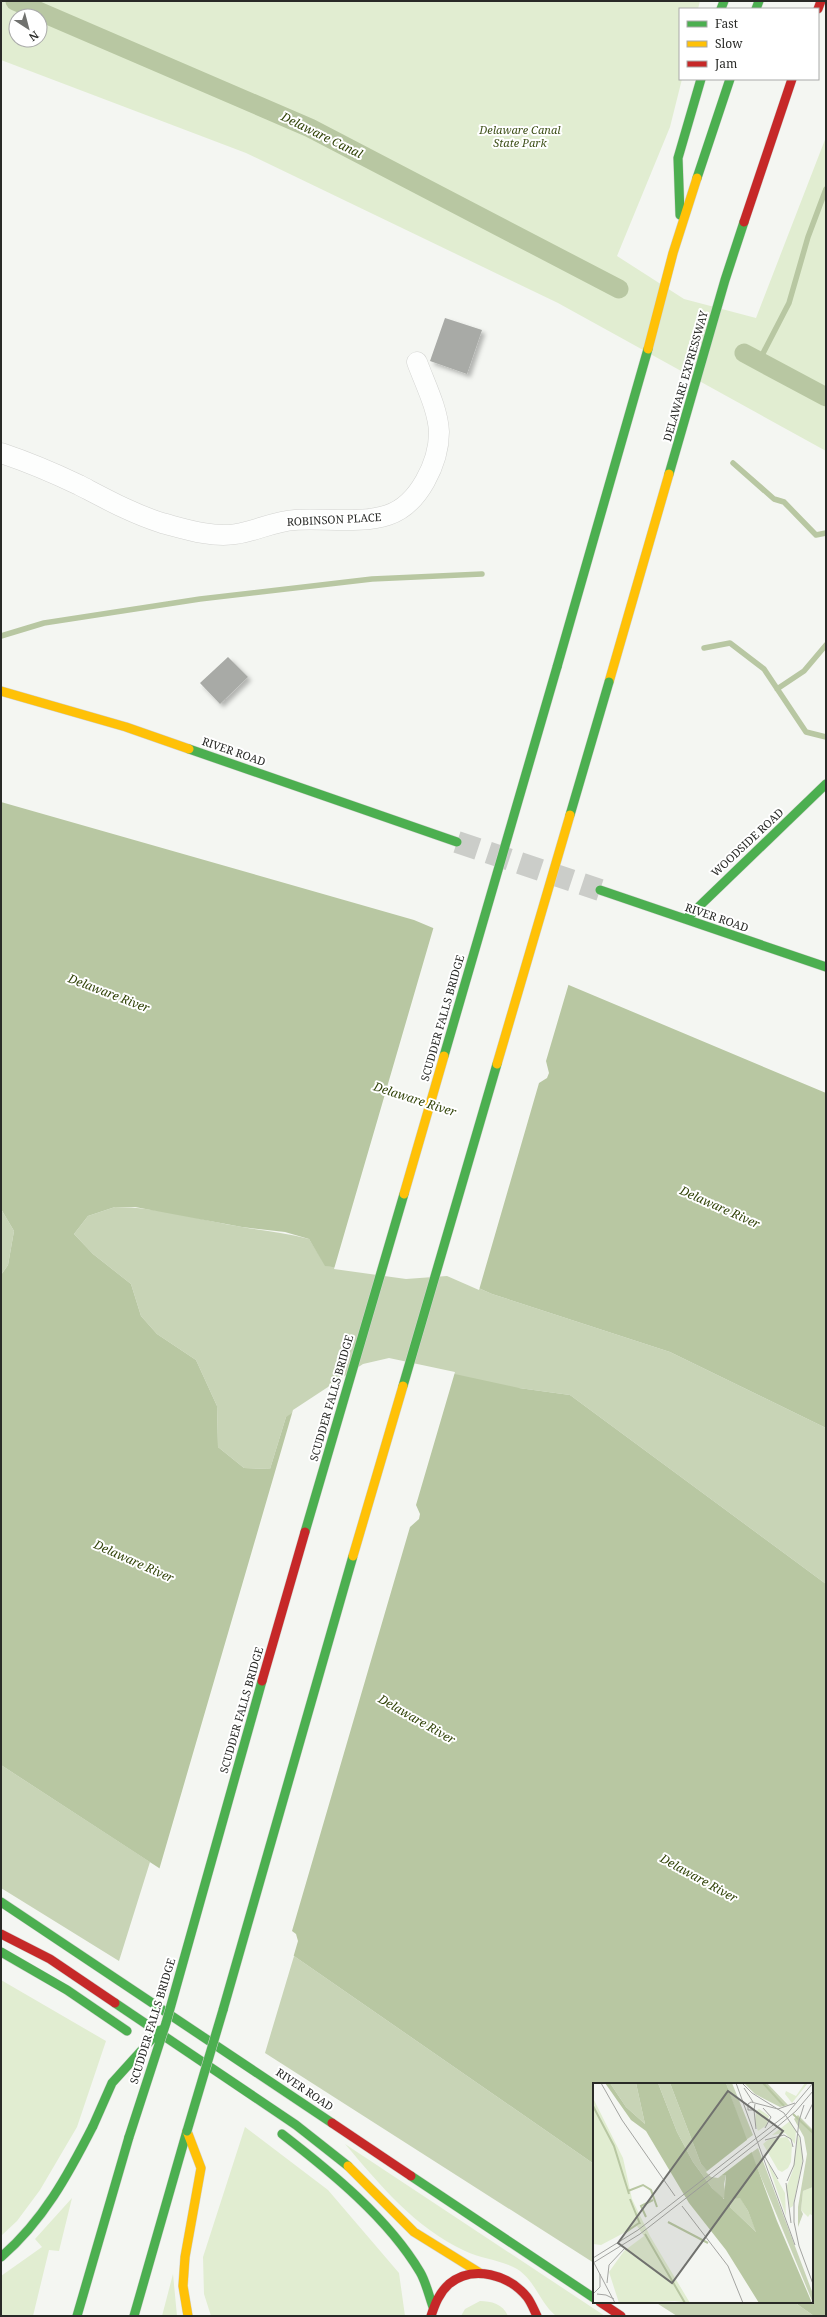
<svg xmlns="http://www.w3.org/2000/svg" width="827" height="2317" font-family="'Noto Serif',serif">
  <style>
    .green { fill: #e1edd1; fill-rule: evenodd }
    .forest { fill: #c8d4b6 }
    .water { fill: #b8c7a2 }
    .pier { fill: #f4f6f2 }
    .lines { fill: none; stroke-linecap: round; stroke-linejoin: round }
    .stream { stroke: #b8c7a2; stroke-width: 5.5 }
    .canal { stroke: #b8c7a2; stroke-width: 19 }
    .building { fill: #a8aaa6; filter: url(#shadow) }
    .secondary-tunnel { stroke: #cbcdc9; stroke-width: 22; stroke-dasharray: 22 11; stroke-linecap: butt }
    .street-casing { stroke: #d2d3d0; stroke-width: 21 }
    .fast-casing { stroke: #d2d3d0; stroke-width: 10 }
    .slow-casing { stroke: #d2d3d0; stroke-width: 10 }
    .jam-casing { stroke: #d2d3d0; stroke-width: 10 }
    .street { stroke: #fdfefd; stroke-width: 20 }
    .fast { stroke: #4caf50; stroke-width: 9 }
    .slow { stroke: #ffc107; stroke-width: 9 }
    .jam { stroke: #c62828; stroke-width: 9 }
    .fast-bridge-casing { stroke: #d2d3d0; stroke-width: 10; stroke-linecap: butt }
    .slow-bridge-casing { stroke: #d2d3d0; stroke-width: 10; stroke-linecap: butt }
    .jam-bridge-casing { stroke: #d2d3d0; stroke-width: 10; stroke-linecap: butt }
    .fast-bridge { stroke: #4caf50; stroke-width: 9 }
    .slow-bridge { stroke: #ffc107; stroke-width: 9 }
    .jam-bridge { stroke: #c62828; stroke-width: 9 }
    .labels { text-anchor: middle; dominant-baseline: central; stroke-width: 4; stroke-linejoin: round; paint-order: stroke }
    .park-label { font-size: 11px; font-style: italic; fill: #3e5018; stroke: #fff }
    .street-label { font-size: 11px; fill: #292a27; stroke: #fff }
    .water-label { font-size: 12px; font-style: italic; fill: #314308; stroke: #fff }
    .inset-river { fill: none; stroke: #b8c7a2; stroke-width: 2 }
    .inset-road { fill: none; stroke: #a3a4a1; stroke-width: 1 }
    .view { fill: #70716e; fill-opacity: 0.15; stroke: #70716e; stroke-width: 2 }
    .inset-edge { fill: none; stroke: #292a27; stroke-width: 2 }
  </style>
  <defs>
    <filter id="shadow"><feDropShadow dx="3.5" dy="3.5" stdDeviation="2" flood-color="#0004"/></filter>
  </defs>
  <rect width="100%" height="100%" fill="#f4f6f2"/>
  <path class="green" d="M1 1H700L698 9H680V79H682L670 127 617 256 684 299 756 318 826 137V451L558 303 246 153 1 60ZM16 16H40V40H16Z
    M1 1980 106 2041 77 2127 40 2190 17 2221 1 2236Z
    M245 2127 328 2190 399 2273 405 2316H211L204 2294 203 2257Z
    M345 2144 605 2316H556C540 2303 535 2280 517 2269 502 2260 481 2259 465 2251 414 2227 381 2186 345 2144Z
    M72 2198 59 2251 49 2250 33 2316H1V2276L42 2247 35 2239Z
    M173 2274 177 2316H162Z
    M480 2301C491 2301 503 2304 508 2316H461L465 2309Z"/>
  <path class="forest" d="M115 1207C159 1207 200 1220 242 1227 265 1231 287 1233 309 1239L326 1266 447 1274 492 1294 670 1352 826 1428V1584L570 1395 519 1388 286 1417 270 1469 244 1468 218 1447 217 1406 196 1360 157 1334 141 1316 131 1284 93 1254 74 1234 88 1216Z
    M1 1209 14 1231 8 1265 1 1275Z
    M1 1765 150 1862 119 1961 1 1888Z
    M294 1956 594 2164V2263L265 2053Z
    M655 2302H794L814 2316H677Z"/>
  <path class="water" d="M1 802 414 920 826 1093V1428L670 1352 492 1294 447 1274 406 1277 325 1266 309 1239 285 1232 242 1227 135 1207H115L88 1216 74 1234 93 1254 131 1284 141 1316 157 1334 196 1360 217 1406 218 1447 244 1468 270 1469 286 1417 364 1366 390 1360 519 1388 570 1395 826 1584V2316H814L794 2302H812V2084H594V2164L294 1956 1 1765V1275L8 1265 14 1231 1 1209Z"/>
  <path class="pier" d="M434 926 569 983 546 1061 549 1073 547 1078 539 1083 479 1290 447 1276 406 1279 334 1269Z
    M389 1358 455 1372 416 1505 420 1514 419 1519 410 1527 292 1931 296 1934 298 1941 293 1958 159 1870 293 1410 363 1364Z"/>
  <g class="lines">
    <path class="stream" d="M759 361 789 303 808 237 826 189
      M733 463 774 499 784 502 816 535 826 533
      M1 636 44 623 200 599 372 579 482 574
      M704 648 730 643 764 669 806 732 826 737
      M777 689 804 671 826 645"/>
    <path class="canal" d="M15 1 310 128 619 289
      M744 353 826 397"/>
  </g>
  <path class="building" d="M445 318 482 330 467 374 430 361Z
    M228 657 248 677 220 704 200 683Z"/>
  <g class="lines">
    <path class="secondary-tunnel" d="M457 842 600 890"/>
    <defs>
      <path id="street" d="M1 453C25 461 56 474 79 485 106 499 133 514 162 523 185 529 212 538 236 534 256 531 275 521 295 520 323 518 362 524 388 515 419 505 439 462 439 432 438 409 425 384 417 362"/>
      <path id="fast" d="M721 9 724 1
        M756 9 759 1
        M697 178 730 79
        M680 215 678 158 701 79
        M669 474 725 280 744 222
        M557 667 648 349
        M189 749 457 842
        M600 890 826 967
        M686 919 826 784
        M1 1902 332 2123
        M1 1952 67 1990 127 2031
        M115 2003 296 2125 348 2166
        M223 2010 353 1556
        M282 2134C331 2172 388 2218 420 2272 426 2282 429 2296 433 2307
        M411 2176 594 2298
        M1 2257C43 2221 68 2175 93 2126
        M77 2316 129 2137
        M134 2316 187 2131"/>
      <path id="slow" d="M648 349 673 253 697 178
        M609 682 669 474
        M1 691 126 727 189 749
        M187 2131 201 2168 185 2257 183 2286 188 2316
        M348 2166 414 2232 480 2273"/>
      <path id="jam" d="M818 9 821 1
        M744 222 792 79
        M1 1934 50 1959 115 2003
        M332 2123 411 2176
        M600 2302 621 2316
        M431 2316C435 2304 439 2293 449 2284 473 2264 509 2275 527 2297 531 2302 534 2310 537 2316"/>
    </defs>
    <use href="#street" class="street-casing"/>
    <use href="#fast" class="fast-casing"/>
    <use href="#slow" class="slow-casing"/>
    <use href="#jam" class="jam-casing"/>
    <use href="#street" class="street"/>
    <use href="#fast" class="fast"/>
    <use href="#slow" class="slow"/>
    <use href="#jam" class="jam"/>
    <defs>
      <path id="fast-bridge" d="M570 815 609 682
        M444 1056 557 667
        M403 1386 497 1064
        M305 1532 404 1194
        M93 2126 112 2083 160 2030
        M187 2131 223 2010
        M129 2137 166 2023 262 1681"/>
      <path id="slow-bridge" d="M497 1064 570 815
        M404 1194 444 1056
        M353 1556 403 1386"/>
      <path id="jam-bridge" d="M262 1681 305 1532"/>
    </defs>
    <use href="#fast-bridge" class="fast-bridge-casing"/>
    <use href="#slow-bridge" class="slow-bridge-casing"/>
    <use href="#jam-bridge" class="jam-bridge-casing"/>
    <use href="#fast-bridge" class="fast-bridge"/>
    <use href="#slow-bridge" class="slow-bridge"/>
    <use href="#jam-bridge" class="jam-bridge"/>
  </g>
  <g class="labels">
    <g class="park-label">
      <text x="520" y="129">Delaware Canal<tspan x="520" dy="13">State Park</tspan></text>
    </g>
    <g class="street-label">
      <text transform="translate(685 376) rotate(-74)">DELAWARE EXPRESSWAY</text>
      <text transform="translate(334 519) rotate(-3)">ROBINSON PLACE</text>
      <text transform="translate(234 751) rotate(19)">RIVER ROAD</text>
      <text transform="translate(747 842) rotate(-43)">WOODSIDE ROAD</text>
      <text transform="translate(717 917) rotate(19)">RIVER ROAD</text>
      <text transform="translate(442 1018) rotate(-74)">SCUDDER FALLS BRIDGE</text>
      <text transform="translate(331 1398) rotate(-74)">SCUDDER FALLS BRIDGE</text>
      <text transform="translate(241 1710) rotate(-74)">SCUDDER FALLS BRIDGE</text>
      <text transform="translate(152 2021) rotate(-73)">SCUDDER FALLS BRIDGE</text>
      <text transform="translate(305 2089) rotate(34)">RIVER ROAD</text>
    </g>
    <g class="water-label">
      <text transform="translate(322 135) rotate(26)">Delaware Canal</text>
      <text transform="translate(109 993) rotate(21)">Delaware River</text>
      <text transform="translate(415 1099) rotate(18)">Delaware River</text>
      <text transform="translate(720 1207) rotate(24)">Delaware River</text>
      <text transform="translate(134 1561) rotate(24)">Delaware River</text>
      <text transform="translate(417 1719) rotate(30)">Delaware River</text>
      <text transform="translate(699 1878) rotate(29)">Delaware River</text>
    </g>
  </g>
  <g transform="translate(593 2083)">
    <rect width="220" height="220" fill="#f4f6f2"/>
    <path d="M212 0H215L199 20 192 11 193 8 203 13ZM0 15 30 75 39 116 57 153 97 220 82 218 26 220 16 189 31 168 51 153 44 143 8 162 0 161ZM166 26 176 33 174 42 165 48 162 40 163 28ZM197 38 203 48 202 61 192 50 179 52ZM205 50 210 75 200 123 197 125 193 105 200 87ZM194 54 199 62 198 79 195 85 189 89 185 87 170 61 176 56ZM173 76 192 110 193 133ZM220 104V133L217 131 215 134 208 127 210 108Z" fill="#e1edd1"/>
    <path d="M17 0H43L52 41 33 24ZM65 0H77L108 81 119 92H133L131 101 133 115H129L119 105 100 79 84 49ZM133 0H139L160 52 153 57ZM151 0H174L195 22 187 24 162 11ZM205 32 220 47V104L210 108 208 127 210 131 205 144V124L214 71 211 54 201 36ZM165 65 220 211V220L158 70ZM147 114 155 128 164 150 137 124 139 116Z" fill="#c8d4b6"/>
    <path d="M12 0H17L33 24 52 41 43 0H65L84 49 100 79 119 105 131 116 133 92H118L108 81 77 0H133L184 138 219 220H166L133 167 96 120 53 48 38 37ZM147 115 155 128 163 149 137 124 139 116Z" fill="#b8c7a2" fill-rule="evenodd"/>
    <path d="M155 56 160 68 125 95 118 94 113 89Z" fill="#f4f6f2"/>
    <path class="inset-river" d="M170 0 191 23M0 23 21 63 36 111M200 31 220 50M35 108 50 102 58 107 64 124M37 116 47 141M53 134 48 123 60 117M75 139 115 160M33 149 46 140M52 151 92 220"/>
    <path class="inset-road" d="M8 0 29 37 82 113M143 0 202 162M149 0 159 10 191 30 207 54 210 78 201 120V139L206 163 220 201M151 5 160 19M162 21 161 27H155V21L158 19 185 26 202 20M170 25 178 34 172 45M161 27 163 46M212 36 220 20M172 57 191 52 198 56 200 64M172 74 185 96M194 98 201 82 206 38 211 22M193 100 198 140M89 123 135 183 150 220M0 175 45 147 193 32 220 0M0 178 22 220M0 180 47 151 178 49 203 28 220 8M14 200 16 182 32 165M0 211 7 204V191M4 211 13 212 21 216"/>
    <path class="view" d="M135 8 190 48 79 200 25 160Z"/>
    <rect width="220" height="220" class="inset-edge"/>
  </g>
  <rect width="827" height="2317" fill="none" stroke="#292a27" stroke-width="4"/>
  <rect x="679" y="8" width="140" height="72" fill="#ffffff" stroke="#a9aaa9"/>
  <rect x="687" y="21" width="20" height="6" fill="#4caf50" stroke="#a9aaa9"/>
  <text x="715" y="28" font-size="12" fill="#292a27">Fast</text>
  <rect x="687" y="41" width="20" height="6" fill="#ffc107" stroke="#a9aaa9"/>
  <text x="715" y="48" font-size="12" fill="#292a27">Slow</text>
  <rect x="687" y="61" width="20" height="6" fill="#c62828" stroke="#a9aaa9"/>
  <text x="715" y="68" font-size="12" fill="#292a27">Jam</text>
  <g transform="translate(28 28) rotate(144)"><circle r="19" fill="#ffffff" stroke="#a9aaa9"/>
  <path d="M0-3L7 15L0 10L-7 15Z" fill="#70716e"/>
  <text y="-6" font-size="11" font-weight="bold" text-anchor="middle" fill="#292a27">N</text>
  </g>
</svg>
